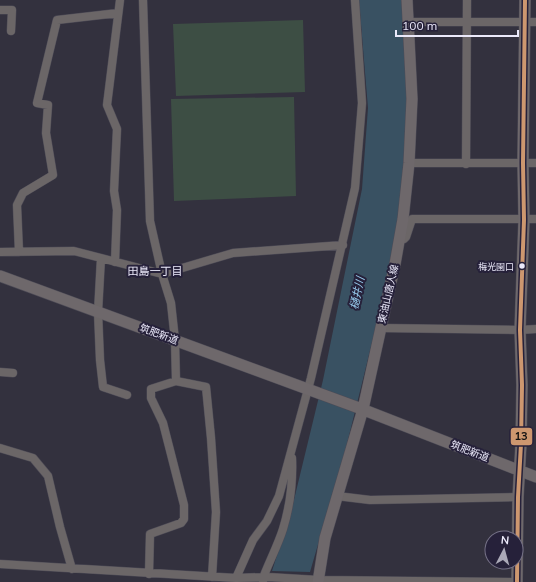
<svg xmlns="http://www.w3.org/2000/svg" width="536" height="582" font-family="Mulish,'Noto Sans JP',sans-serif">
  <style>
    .green { fill: #3d4e44 }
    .water { fill: #395162 }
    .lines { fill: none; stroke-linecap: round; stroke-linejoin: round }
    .street-casing { stroke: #4e4c57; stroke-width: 9 }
    .secondary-casing { stroke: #4e4c57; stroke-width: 12 }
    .street { stroke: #6b6667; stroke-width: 8 }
    .secondary { stroke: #6e686b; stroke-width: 11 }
    .bus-1-casing { stroke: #26213a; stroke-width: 7 }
    .bus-1 { stroke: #cd976f; stroke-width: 4 }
    .bus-dot { fill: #ebe9fa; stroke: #26213a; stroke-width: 1.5 }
    .labels { text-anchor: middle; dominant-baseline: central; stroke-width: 4; stroke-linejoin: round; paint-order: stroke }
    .bus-label { font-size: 9px; fill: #ebe9fa; stroke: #26213a; text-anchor: end }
    .street-label { font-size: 10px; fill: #ebe9fa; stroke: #26213a }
    .neighbourhood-label { font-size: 11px; fill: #ebe9fa; stroke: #26213a }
    .water-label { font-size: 11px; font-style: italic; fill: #98cbee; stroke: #26213a }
    .line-badge { stroke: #26213a; stroke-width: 1.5 }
    .pale-badge-label { font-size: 11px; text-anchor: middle; font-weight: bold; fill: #111 }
  </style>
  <rect width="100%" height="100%" fill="#33313e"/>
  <path class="green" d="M303 20 305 92 176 96 173 24Z
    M294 97 296 196 174 201 171 99Z"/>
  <path class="water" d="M359 0H404L408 127 397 227 383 298 345 452 310 572 272 571 292 508 323 380 362 189 368 108Z"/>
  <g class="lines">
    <defs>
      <path id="street" d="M143 0 150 221 162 274 171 303 175 340 176 381 206 387 211 438 216 512 212 577
        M0 10H12L11 31
        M409 22H536
        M409 163H536
        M466 164 467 0
        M400 239H404L406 237 412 219H536
        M0 252 74 251 162 274 233 253 343 245
        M19 252 17 205 23 193 53 175 46 133 48 105 37 103 57 20 118 13
        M101 258 98 312 100 360 103 387 127 395
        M115 262 117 210 114 191 117 129 107 105 120 0
        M380 328 520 330 536 329
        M0 372 13 373
        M0 448 33 458 48 476 60 527 72 569
        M337 496 370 500 518 497
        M0 564 236 578 268 577 318 580 517 582
        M149 574 150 534 181 523 184 519V505L163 423 151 398V389L176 381
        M236 578 253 540 267 521 279 496 311 378 355 188 362 103 355 0
        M263 581V578C269 562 278 545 283 529 290 506 293 482 292 458"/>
      <path id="secondary" d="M0 276 359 408 536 477
        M318 582 325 538 363 409 395 264 403 219 409 163 412 99 407 0
        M517 582 518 497 521 444 522 385 520 330 524 220 523 163 525 0"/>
    </defs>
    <use href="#street" class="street-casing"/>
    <use href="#secondary" class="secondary-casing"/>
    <use href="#street" class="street"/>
    <use href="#secondary" class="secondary"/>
    <defs>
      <path id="bus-1" d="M517 582 518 497 521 444 522 385 520 330 524 220 523 163 525 0"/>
    </defs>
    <use href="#bus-1" class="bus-1-casing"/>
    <use href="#bus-1" class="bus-1"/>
  </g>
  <circle class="bus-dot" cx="522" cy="266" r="3.5"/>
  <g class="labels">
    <g class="bus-label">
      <text x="514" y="266">梅光園口</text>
    </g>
    <g class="street-label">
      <text transform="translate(388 294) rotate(-77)">東油山唐人線</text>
      <text transform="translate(159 334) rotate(20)">筑肥新道</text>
      <text transform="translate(470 451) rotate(21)">筑肥新道</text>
    </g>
    <g class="neighbourhood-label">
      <text x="155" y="271">田島一丁目</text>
    </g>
    <g class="water-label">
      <text transform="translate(357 293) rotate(-78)">樋井川</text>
    </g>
  </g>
  <rect class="line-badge" x="510" y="427" width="23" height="19" rx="4" fill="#cd976f"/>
  <g class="pale-badge-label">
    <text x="521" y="440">13</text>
  </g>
  <g transform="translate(504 550) rotate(6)"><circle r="19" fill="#26213a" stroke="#757187"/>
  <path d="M0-3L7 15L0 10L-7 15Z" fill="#aba9b8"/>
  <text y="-6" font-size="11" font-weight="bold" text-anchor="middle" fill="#ebe9fa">N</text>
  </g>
  <path d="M396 30v6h122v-6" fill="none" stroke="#ebe9fa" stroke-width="2"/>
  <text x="402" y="30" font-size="12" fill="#ebe9fa" stroke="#26213a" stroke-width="3" paint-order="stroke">100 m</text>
</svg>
